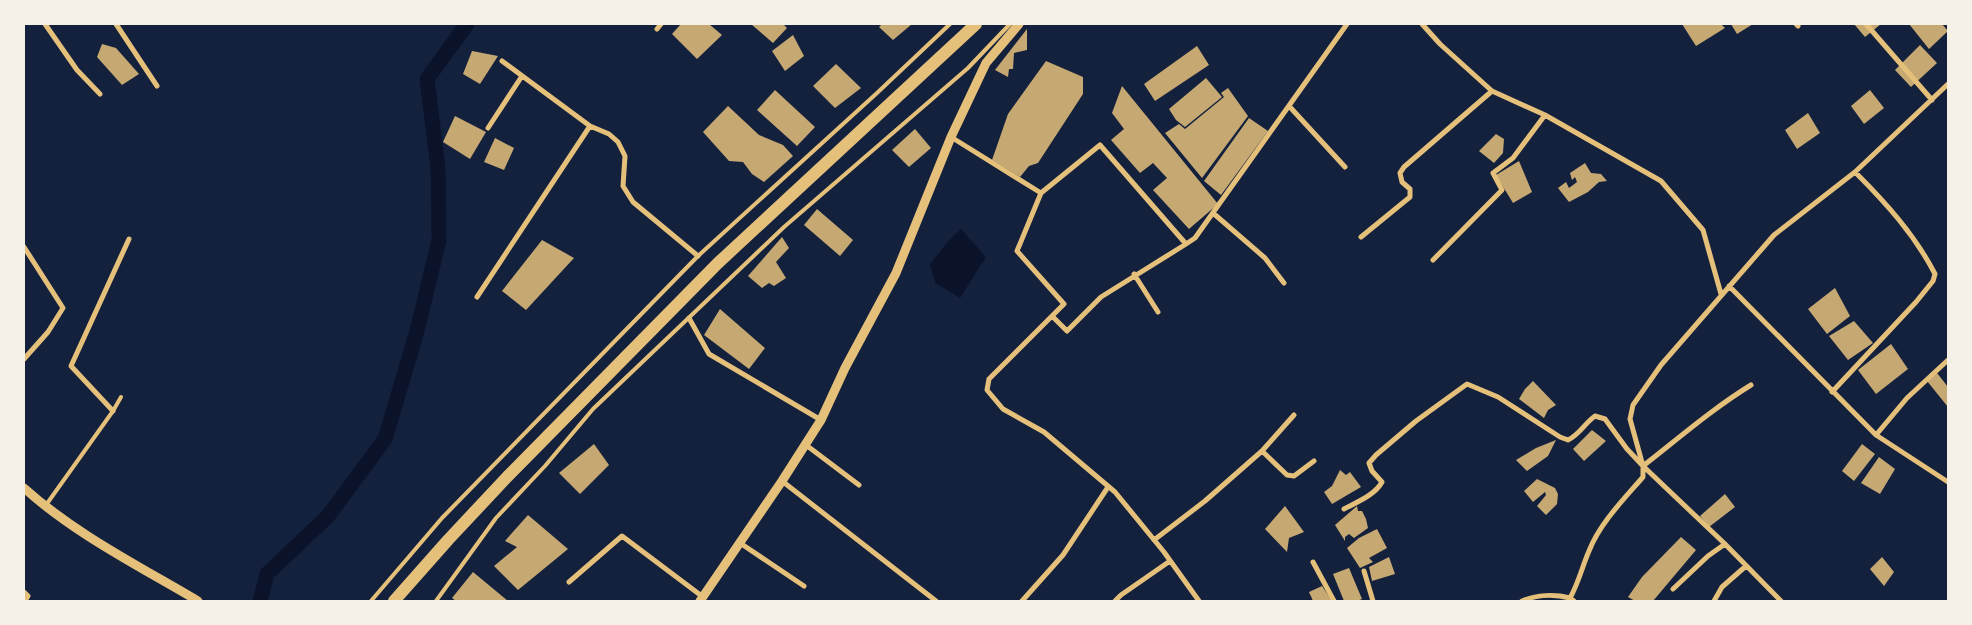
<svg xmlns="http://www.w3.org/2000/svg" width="1972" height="625" font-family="Commissioner,sans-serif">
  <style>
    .water { fill: #0b132b }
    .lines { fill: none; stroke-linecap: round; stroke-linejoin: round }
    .canal { stroke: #0b132b; stroke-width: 15 }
    .building { fill: #c6a872 }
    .service { stroke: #e5c07b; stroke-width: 4 }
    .minor { stroke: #e5c07b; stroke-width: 5 }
    .tertiary { stroke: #e5c07b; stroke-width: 9 }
    .trunk { stroke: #e5c07b; stroke-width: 12 }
  </style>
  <rect width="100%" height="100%" fill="#14213d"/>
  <path class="water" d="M961 229 986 257 960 298 935 283 930 264 949 240Z"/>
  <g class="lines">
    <path class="canal" d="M260 601 267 574 328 516 385 439 417 331 439 240 438 168 427 79 467 24"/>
  </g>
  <path class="building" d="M681 24H709L722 35 697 59 672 34Z
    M751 24H783L787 28 773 43Z
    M882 24H912L893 40 879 27Z
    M1682 24H1721L1725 28 1696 46Z
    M1731 24H1753L1737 34Z
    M1854 24H1881L1865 37Z
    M1909 24H1942L1948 31 1929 49Z
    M1027 29V50L1014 53 1013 69H1009L1008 77 995 70Z
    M793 35 804 56 785 71 772 51Z
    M102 44 116 48 139 74 122 85 97 57Z
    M1920 45 1937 63 1911 87 1895 70Z
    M1197 46 1209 65 1155 101 1144 84Z
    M472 51 498 56 480 84 463 74Z
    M1046 61 1083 77V94L1038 163 1029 166 1020 177 992 160 1008 114Z
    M836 64 861 88 835 108 813 86Z
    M1206 78 1222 97 1185 127 1176 120 1169 109Z
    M1122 86 1218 204 1189 229 1153 190 1167 178 1153 163 1140 173 1111 140 1124 129 1112 113Z
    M1228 88 1248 116 1202 178 1165 133 1179 124 1185 129 1224 97 1221 93Z
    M775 90 815 127 797 146 757 110Z
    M1870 90 1884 108 1864 124 1851 106Z
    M728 106 759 135 783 145 793 156 764 182 752 174 743 162 729 161 703 132Z
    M1808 113 1820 133 1797 149 1785 130Z
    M455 116 486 132 470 159 443 142Z
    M1249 118 1268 131 1221 195 1204 181Z
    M915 129 931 148 909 167 892 150Z
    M1496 134 1504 139 1503 153 1494 163 1479 151Z
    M495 138 514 148 504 170 484 162Z
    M1519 161 1532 192 1513 203 1496 175Z
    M1585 163 1591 173 1601 174 1607 181 1599 182 1588 192 1569 202 1558 188 1566 182 1569 188 1577 182 1575 177 1572 180 1570 173Z
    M817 209 853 240 840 256 804 225Z
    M782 237 789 248 776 262 786 278 774 286 769 283 762 288 748 276Z
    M542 240 574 258 526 310 502 291Z
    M1835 288 1850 316 1827 334 1808 309Z
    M720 309 765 348 749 369 704 335Z
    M1854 321 1873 343 1848 360 1829 336Z
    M1891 344 1908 369 1876 394 1858 370Z
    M1937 373 1948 387V407L1927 381Z
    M1533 381 1556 405 1548 410 1544 418 1519 399 1525 389Z
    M1592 430 1606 441 1584 461 1573 449Z
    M1556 440 1548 456 1527 471 1516 460 1536 448Z
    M594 444 609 465 580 494 559 473Z
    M1862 444 1875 454 1854 481 1842 471Z
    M1879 457 1895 469 1880 494 1861 483Z
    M1340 470 1346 475 1350 472 1361 487 1332 504 1324 492 1332 486Z
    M1537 479 1555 488 1558 494 1557 504 1546 515 1537 506 1546 495 1545 492 1533 502 1524 491Z
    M1725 494 1735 507 1709 527 1700 516Z
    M1285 506 1304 532 1289 538 1287 552 1265 529Z
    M1357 506 1358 511H1362L1366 519 1368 528 1354 538 1349 534 1345 537V541L1335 525Z
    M528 515 568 549 518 590 494 566 517 547 505 541Z
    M1377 529 1387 548 1369 558 1373 562 1360 568 1347 548 1359 538Z
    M1681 537 1696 550 1653 601H1635L1628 597 1642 577Z
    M1389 557 1395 574 1372 581 1369 567Z
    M1882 557 1894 572 1884 586 1870 569Z
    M1349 568 1362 599 1357 601H1344L1333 574Z
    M473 572 508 601H456L452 598Z
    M1322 586 1332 601H1313L1309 592Z"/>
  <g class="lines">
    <path class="service" d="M46 505 113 411 121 397
      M371 601 442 518 698 256 877 93 950 24
      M436 601 496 518 545 466 593 409 784 227 968 68 1010 24"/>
    <path class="minor" d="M45 24 77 70 100 94
      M116 24 157 86
      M1422 24 1440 44 1492 91 1545 115 1661 181 1703 230 1721 294
      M1796 24 1798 26
      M1866 24 1932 100
      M657 29 661 24
      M502 61 590 126
      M1289 106 1345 167
      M488 128 522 76
      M951 137 1041 193 1100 145 1186 244 1195 238 1347 24
      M1041 193 1017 251 1064 304 989 379 987 390 1003 409 1044 432 1115 492 1164 552 1199 601
      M1213 213 1265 258 1284 283
      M1361 237 1410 197V189L1402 182 1400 173 1404 167 1492 91
      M24 247 63 308 48 332 24 359
      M1433 260 1502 190 1493 173 1513 158 1545 115
      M1134 274 1158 312
      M1729 286 1876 435 1948 482
      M477 297 590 126 609 134 618 142 625 156 623 186 633 202 698 256
      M1052 316 1067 331 1101 297 1186 244
      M689 318 709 354 821 420
      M1832 392 1916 302 1933 281 1935 274C1915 235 1886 203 1855 172
      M113 411 71 366 129 239
      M1876 435 1907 398 1948 360
      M806 445 859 485
      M1262 451 1287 475 1294 476 1314 461
      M1643 466C1679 438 1712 409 1751 385
      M782 481 936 601
      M1344 509C1357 502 1375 495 1382 482L1372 471 1369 463 1376 455 1416 421 1467 384 1498 397 1560 437 1568 440C1579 435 1585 423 1595 416L1605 419 1627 449 1643 466 1725 544 1781 601
      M1154 540 1205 501 1262 451 1294 415
      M740 543 804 586
      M1313 562 1334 601
      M1364 571 1373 601
      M569 582 622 536 703 597
      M1673 589 1708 556 1725 544
      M24 592 28 596 25 601
      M1022 601 1063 555 1108 487
      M1115 601 1121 595 1170 561
      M1522 601C1536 595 1554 594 1570 598
      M1574 601 1570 598C1579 582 1582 567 1589 551 1600 523 1624 499 1643 477V466L1630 419 1633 405 1661 365 1774 235 1855 172 1948 84
      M1714 601 1722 587 1746 566"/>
    <path class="tertiary" d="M24 488C75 534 139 566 198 601
      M700 601 782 481 821 420 845 368 896 273 951 137 986 63 1019 24"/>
    <path class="trunk" d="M394 601 448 540 507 477 718 263 976 24"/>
  </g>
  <rect width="1972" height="625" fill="none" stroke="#f6f1e7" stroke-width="50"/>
</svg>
